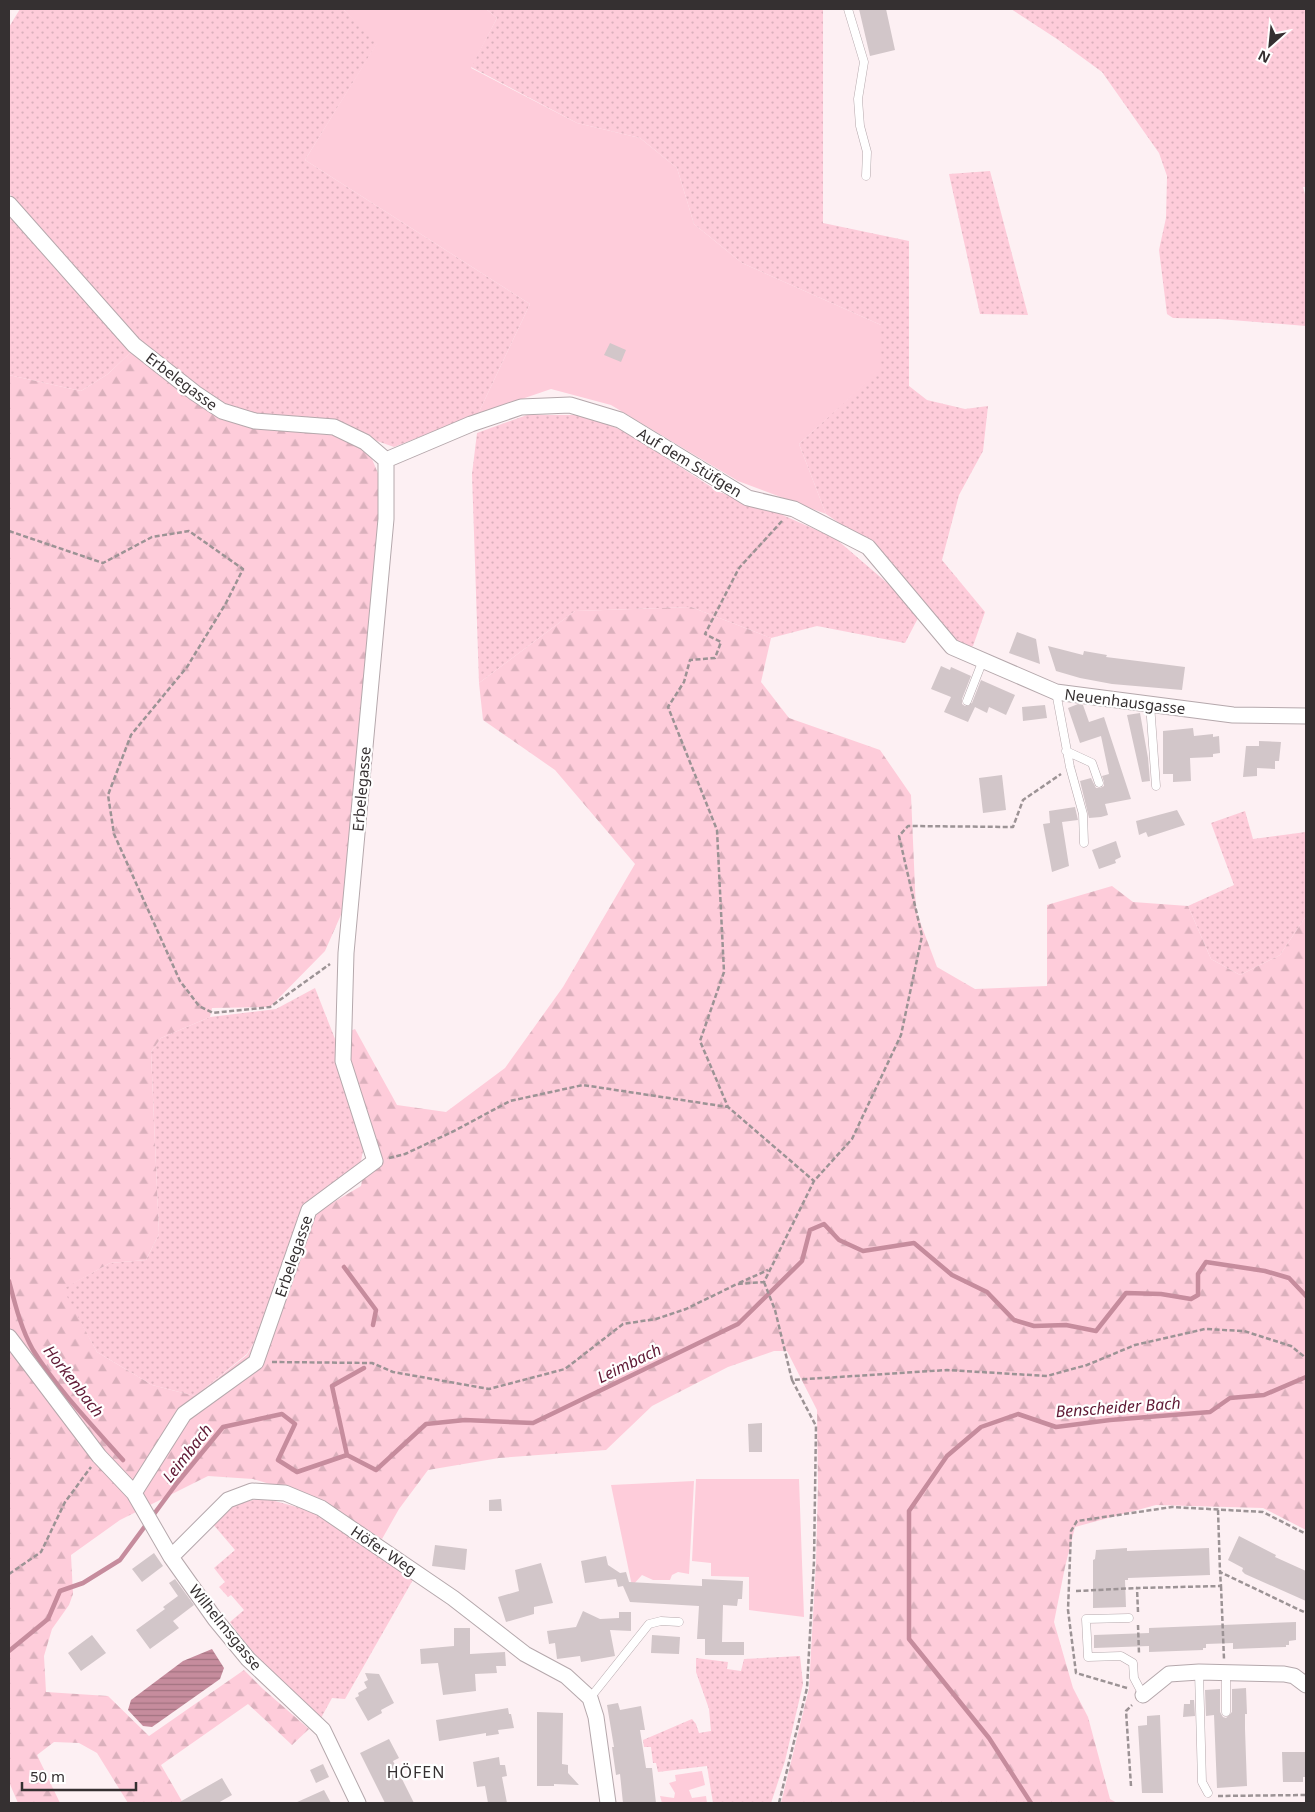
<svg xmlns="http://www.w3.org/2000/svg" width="1315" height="1812" font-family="'Noto Sans',sans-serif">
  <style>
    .grass { fill: url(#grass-dots) }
    .forest { fill: url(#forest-firs) }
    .green { fill: #feccda }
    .water { fill: url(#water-rules) }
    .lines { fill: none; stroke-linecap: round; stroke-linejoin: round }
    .stream { stroke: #c68c9d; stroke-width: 4.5 }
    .building { fill: #d2c6c9 }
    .service-casing { stroke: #b5a8ac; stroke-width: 9 }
    .minor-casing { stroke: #b5a8ac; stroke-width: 17 }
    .path { stroke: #9c9395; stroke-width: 2.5; stroke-dasharray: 5 2.5; stroke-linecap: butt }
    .service { stroke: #fff; stroke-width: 8 }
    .minor { stroke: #fff; stroke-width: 15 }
    .labels { text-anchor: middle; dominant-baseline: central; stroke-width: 4.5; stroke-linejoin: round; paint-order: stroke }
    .street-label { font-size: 15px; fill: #353031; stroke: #fff }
    .water-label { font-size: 16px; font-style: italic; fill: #5f1834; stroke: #fff }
    .neighbourhood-label { font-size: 16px; letter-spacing: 1px; fill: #353031; stroke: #fff }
  </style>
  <defs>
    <pattern id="grass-dots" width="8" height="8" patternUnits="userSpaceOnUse" patternTransform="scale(1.25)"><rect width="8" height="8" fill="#feccda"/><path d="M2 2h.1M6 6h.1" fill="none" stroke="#dab0bc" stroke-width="1.8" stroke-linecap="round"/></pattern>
    <pattern id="forest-firs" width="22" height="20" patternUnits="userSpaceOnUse" patternTransform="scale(1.25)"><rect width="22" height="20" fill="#feccda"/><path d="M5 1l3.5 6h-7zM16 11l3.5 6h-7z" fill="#dab0bc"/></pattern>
    <pattern id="water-rules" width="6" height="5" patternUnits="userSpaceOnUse" patternTransform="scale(1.25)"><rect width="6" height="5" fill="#c68c9d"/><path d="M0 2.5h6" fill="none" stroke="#a27381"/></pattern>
  </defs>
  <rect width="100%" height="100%" fill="#fdf0f3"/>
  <path class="grass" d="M20 9H343L378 42 305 160 530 304 478 414 394 447 335 426 222 408 139 344 9 193V27Z
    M486 9H823V223L909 241V386L927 400 965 409 988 406 983 451 959 495 942 560 985 612 973 646 963 647 874 547 826 514 799 444 880 369 881 325 742 263 694 224 677 168 640 138 577 123 471 67 497 18Z
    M1011 9H1306V187H1303L1306 198V326L1219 319 1173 318 1167 314 1159 250 1166 218 1167 176 1159 153 1102 72 1057 39Z
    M990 171 1028 315 980 314 949 174Z
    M9 208 132 351 108 374 81 391 9 375Z
    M527 415H585L626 432 719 492 771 510 835 538 893 588 918 618 905 643 817 626 771 638 691 607 575 611 479 683 472 474 477 433Z
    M1245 811 1253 839 1306 832V916L1280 955 1240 975 1211 959 1188 906 1234 885 1211 823Z
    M315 988 337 1044 364 1146 360 1166 306 1207 266 1323 247 1354 195 1396 152 1385 97 1352 62 1289 110 1263 146 1260 159 1234 151 1052 161 1038 210 1017 276 1009Z
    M264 1498 304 1509 332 1521 414 1578 345 1699 332 1698 321 1718C288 1688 255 1659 230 1622L244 1610 231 1595 228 1597 219 1587 225 1582 214 1568 235 1550 212 1523 237 1503Z
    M800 1656 803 1684 785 1761 771 1803H713L707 1766 658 1772 656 1763H653L651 1747H644L643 1740 692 1719 696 1724 699 1733 711 1731 709 1709 696 1672V1658L728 1662 727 1669 741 1671 744 1659Z"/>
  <path class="forest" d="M134 349 221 412 332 430 367 447 382 483 381 520 344 908 325 951 270 1007 212 1008 210 1017 161 1038 151 1052 159 1234 146 1260 110 1263 63 1289 97 1352 152 1385 195 1396 247 1355 290 1283 303 1220 361 1186 369 1144 345 1033 355 1029 397 1105 446 1112 505 1068 563 987 635 864 555 770 483 720 479 683 575 611 691 607 771 638 761 682 789 718 880 750 911 795 916 911 937 967 975 989 1047 986V905L1112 886 1133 902 1188 906 1211 959 1240 975 1280 955 1306 916V1530L1263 1508 1156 1505 1075 1527 1065 1567 1054 1622 1073 1688 1088 1717 1110 1799 1117 1803H781L809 1688 816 1562 818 1485 817 1410 787 1351H774L728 1367 652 1406 606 1450 499 1458 428 1470 399 1509 382 1539 313 1497 253 1479 208 1476 120 1520 71 1555 73 1594 69 1605 52 1629 44 1656 46 1692 108 1696 149 1736 244 1670 263 1689 309 1729 292 1745 248 1704 161 1765 183 1803H128L97 1753 79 1743 54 1742 37 1755 60 1803H18L9 1782V375L81 391 108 374Z"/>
  <path class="green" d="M343 9H486L497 18 471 68 577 123 640 138 677 168 694 224 742 263 881 325V369L799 444 826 514 738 481 611 405 551 389 478 414 530 304 305 160 377 43Z
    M696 1479H799L804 1617 749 1610V1577L711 1576V1563L692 1561Z
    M694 1481 689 1574 678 1572 672 1575 670 1580H653L642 1575 632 1586 611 1485Z
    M702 1771 705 1785 689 1790 692 1798 706 1796 707 1803H662L660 1796 674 1798 675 1793 669 1783 676 1781 675 1775Z"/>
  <path class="water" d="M212 1649 224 1668 220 1679 152 1727 143 1726 128 1710 131 1700 183 1661Z"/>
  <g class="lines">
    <path class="stream" d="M344 1267 376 1310 373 1325
      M9 1281C15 1304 21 1329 33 1350 58 1390 92 1425 123 1460
      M347 1455 332 1386 364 1368
      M169 1478 177 1483
      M9 1651 48 1619 60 1591 83 1583 120 1560 177 1483 223 1427 282 1414 295 1424 278 1460 297 1472 347 1455 376 1470 426 1424 465 1420 533 1423 738 1324 802 1261 810 1230 824 1224 839 1240 863 1251 914 1243 952 1275 987 1292 1014 1320 1034 1326 1066 1325 1096 1331 1126 1293 1161 1294 1191 1299 1198 1295V1274L1206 1262 1265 1271 1289 1278 1306 1296
      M1031 1803 989 1738 909 1639V1511L947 1456 981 1427 1018 1414 1056 1427 1110 1420 1210 1412 1230 1398 1264 1395 1306 1377"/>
  </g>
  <path class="building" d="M859 9H886L895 50 870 56Z
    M610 343 626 350 621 362 604 355Z
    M1017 632 1036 639 1040 664 1009 653Z
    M1048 646 1083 655 1084 651 1107 655 1106 657 1185 667 1182 690 1112 684 1080 678 1056 671Z
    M941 666 950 670 951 667 971 676 962 699V704L965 706 972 703 981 680 1015 695 1006 715 989 707 987 713 975 707 968 722 944 712 951 697 931 689Z
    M1078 704 1083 705 1089 722 1104 717 1131 799 1105 804 1108 815 1101 817 1089 818 1080 781 1091 778 1096 788H1100L1104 786V782L1102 776 1109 774 1101 736 1080 743 1068 708Z
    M1045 705 1047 718 1023 721 1022 707Z
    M1140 713 1148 758 1150 781 1142 782 1127 715Z
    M1193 728 1194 736 1213 734V737L1219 736 1220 753 1213 754V757L1190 758 1191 781 1173 782V774H1163V731Z
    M1259 741 1281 742 1279 761H1275V769L1257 768V776L1243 777 1246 746H1259Z
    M1002 775 1006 810 983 813 979 778Z
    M1075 807 1078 820 1062 822 1069 866 1052 872 1043 824 1050 823 1049 811Z
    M1177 810 1185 825 1148 837 1146 832 1139 835 1136 821Z
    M1116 841 1121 857 1115 860 1116 863 1099 869 1092 850Z
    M762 1423V1452H749L748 1424Z
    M501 1499 502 1511H489V1500Z
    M1239 1536 1276 1555 1275 1557 1306 1571V1601L1245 1574 1242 1571 1243 1568 1228 1560Z
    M435 1545 467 1549 465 1570 432 1566Z
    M1127 1548V1551L1209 1548 1210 1575 1128 1578V1580H1125L1126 1607 1093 1608V1560L1095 1559 1096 1550Z
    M154 1553 163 1566 142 1582 132 1569Z
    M606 1556 608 1565 620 1573 626 1572 629 1582 702 1586V1579L743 1581 742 1599H738L737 1606 723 1605 722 1642H744V1655H705V1639H697L699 1606 630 1602 623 1586 618 1587 616 1579 585 1583 581 1561Z
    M541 1563 553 1603 534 1607V1614L506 1622 498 1597 519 1591 515 1570Z
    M175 1579 194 1605 173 1621 179 1628 150 1649 136 1630 165 1609 163 1607 178 1596 169 1583Z
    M583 1611 600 1619 619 1618V1612H631V1631L610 1630 615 1656 581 1662 580 1656 557 1659 555 1643 549 1644 547 1631 576 1627Z
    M1296 1622V1640L1289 1641V1645H1286V1647L1233 1649V1643L1206 1644V1648H1203V1650L1149 1652V1646L1094 1648V1635L1149 1633V1628Z
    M454 1628H470V1654L505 1652 506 1666H496L497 1673 475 1674 476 1691 443 1695 438 1663 421 1664 420 1649 454 1646Z
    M92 1635 106 1653 81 1671 68 1653Z
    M652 1635 680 1637 679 1654 651 1653Z
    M365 1673 379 1674 394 1703 381 1710 382 1713 368 1721 355 1698 359 1696 358 1693 367 1688 364 1682 368 1680Z
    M1246 1688 1247 1714H1245V1729L1247 1786 1217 1788 1214 1715 1206 1716 1205 1690 1220 1689V1712L1223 1717 1226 1718 1232 1712V1689Z
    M1190 1700H1194L1195 1716 1183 1717 1184 1704H1190Z
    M618 1703 620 1710 641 1706 645 1730H640L646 1768H652L656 1803H623L620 1774 616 1775 612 1747H614L607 1705Z
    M508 1708 509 1714H511L514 1728 498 1730 499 1734 486 1736V1733L439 1741 436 1720Z
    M537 1712 563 1713 562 1764 568 1765V1773L579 1785 554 1784V1786H537Z
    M1160 1715 1163 1793H1142L1138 1726 1147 1725V1716Z
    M389 1739 399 1758 393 1761 414 1803H385L360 1753Z
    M1282 1752H1306V1777H1303V1782H1283Z
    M499 1757 500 1765H505L507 1776 502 1777 507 1803H488L485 1786 477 1787 473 1762Z
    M323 1764 329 1777 316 1783 310 1770Z
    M222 1778 232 1795 218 1803H178Z
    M324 1790 331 1803H295Z"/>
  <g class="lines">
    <defs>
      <path id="service" d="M848 9 864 62 858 99 860 126 867 152 866 176
        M1056 692 1070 767 1083 814 1084 843
        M967 701 983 660
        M1150 704 1156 786
        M1066 751 1092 763 1099 783
        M1129 1618 1086 1619 1088 1657 1121 1656 1133 1663 1134 1678 1143 1695
        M1199 1672 1202 1782 1208 1793
        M590 1698 649 1624 661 1621 679 1622
        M1226 1712V1673"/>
      <path id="minor" d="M9 204 134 345 195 393 222 411 255 421 334 427 365 442 386 460V519L346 953 343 1061 375 1161 309 1210 256 1362 184 1414 134 1493
        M386 460 471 424 521 407 570 405 620 420 748 498 794 509 868 547 952 647 1056 692 1233 715 1306 716
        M9 1337 99 1456 134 1493 171 1557 215 1619 248 1659 323 1730 358 1803
        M171 1557 228 1500 252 1491 285 1493 321 1508 453 1598 525 1654 566 1676 590 1698 596 1717 608 1803
        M1143 1695 1169 1674 1199 1672 1284 1674 1294 1676 1306 1685"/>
    </defs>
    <use href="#service" class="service-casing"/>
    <use href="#minor" class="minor-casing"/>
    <path class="path" d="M782 521 739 568 705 634 721 642 715 658 690 660 684 682 668 707 717 830 724 972 700 1041 728 1107 814 1181
      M9 531 103 563 152 537 189 531 243 569 226 603 187 667 131 735 108 795 114 834 180 981 199 1006 213 1013 270 1007 330 964
      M389 1158 405 1154 454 1131 510 1101 583 1085 728 1107
      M764 1282 775 1310 792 1380 947 1370 1047 1376 1087 1365 1135 1345 1205 1329 1244 1331 1291 1346 1306 1358
      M739 1283 768 1270
      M272 1362 372 1363 393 1372 489 1389 565 1369 623 1324 656 1319 686 1309 737 1284 764 1282 814 1181 852 1139 901 1035 922 936 899 836 908 826 1013 827 1023 800 1061 774
      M1218 1510 1220 1572
      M9 1574 41 1552 65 1502 91 1467
      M1221 1586 1224 1659
      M1076 1591 1137 1588
      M1138 1612 1137 1588 1221 1586 1220 1572 1306 1613
      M1138 1625 1139 1654
      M1127 1688 1076 1673 1068 1610 1071 1531 1077 1521 1172 1507 1263 1512 1306 1534
      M1131 1786 1126 1711 1132 1705
      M1218 1796 1306 1795
      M779 1803 807 1688 814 1561 816 1426 792 1380"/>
    <use href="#service" class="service"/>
    <use href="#minor" class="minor"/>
  </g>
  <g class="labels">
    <g class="street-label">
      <text transform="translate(182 381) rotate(37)">Erbelegasse</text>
      <text transform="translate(690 462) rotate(31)">Auf dem Stüfgen</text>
      <text transform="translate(1125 701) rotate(7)">Neuenhausgasse</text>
      <text transform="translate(361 789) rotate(-85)">Erbelegasse</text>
      <text transform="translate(293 1256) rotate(-71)">Erbelegasse</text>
      <text transform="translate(384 1550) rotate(34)">Höfer Weg</text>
      <text transform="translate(226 1627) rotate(51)">Wilhelmsgasse</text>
    </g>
    <g class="water-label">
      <text transform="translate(629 1363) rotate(-26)">Leimbach</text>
      <text transform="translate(74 1381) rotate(52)">Horkenbach</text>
      <text transform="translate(1118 1407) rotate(-4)">Benscheider Bach</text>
      <text transform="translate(187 1453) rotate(-52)">Leimbach</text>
    </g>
    <g class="neighbourhood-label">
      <text x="416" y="1772">HÖFEN</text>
    </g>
  </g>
  <rect width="1315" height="1812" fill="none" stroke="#353031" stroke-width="20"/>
  <g transform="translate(1270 45) rotate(207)" stroke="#ffffff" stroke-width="4" paint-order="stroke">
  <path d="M0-4L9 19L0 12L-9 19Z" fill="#353031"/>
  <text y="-8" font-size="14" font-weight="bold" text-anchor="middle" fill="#353031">N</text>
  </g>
  <path d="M22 1782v8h114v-8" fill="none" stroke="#353031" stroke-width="2.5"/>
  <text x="30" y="1782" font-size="15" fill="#353031" stroke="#ffffff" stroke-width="4" paint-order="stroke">50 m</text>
</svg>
